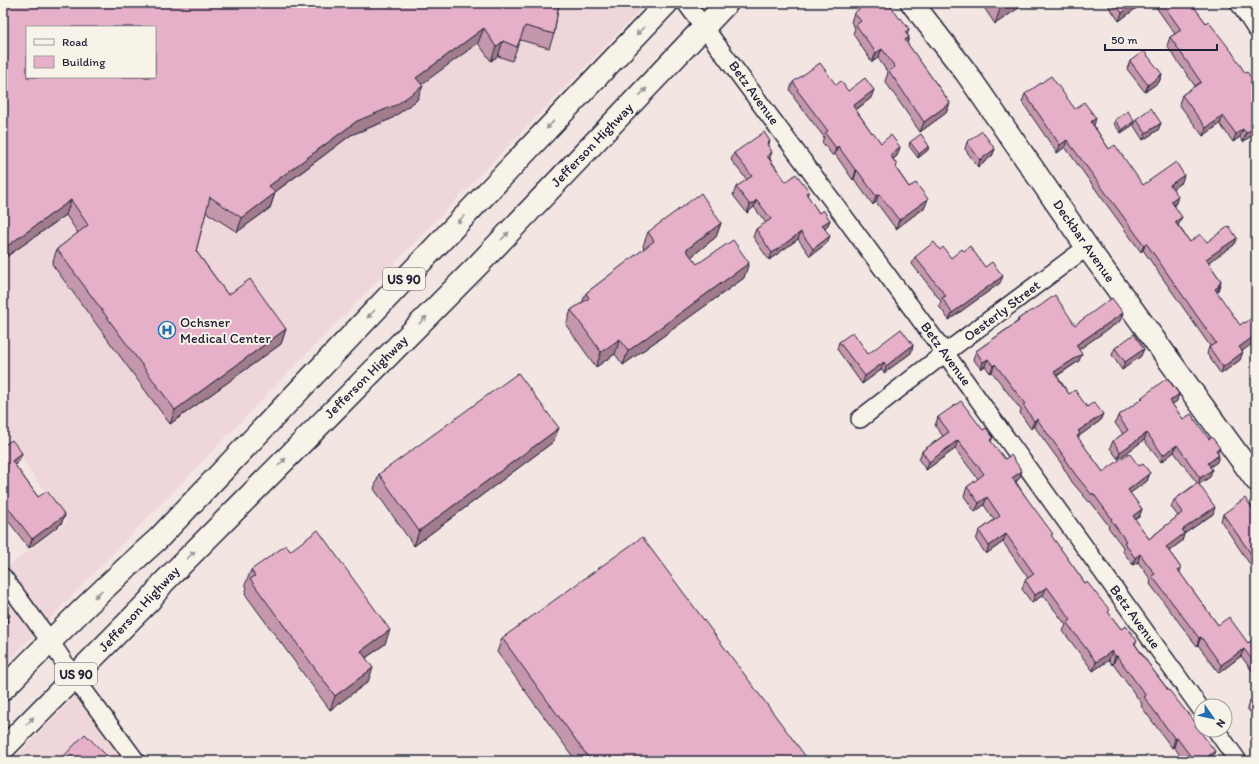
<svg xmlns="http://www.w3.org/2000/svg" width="1259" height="764" font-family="Itim,sans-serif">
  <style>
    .built { fill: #efd6da; fill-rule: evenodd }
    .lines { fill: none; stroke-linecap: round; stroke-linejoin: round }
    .minor-casing { stroke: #22223b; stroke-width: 20 }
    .major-casing { stroke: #22223b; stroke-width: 25 }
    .minor { stroke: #f7f3e8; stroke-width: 17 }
    .major { stroke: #f7f3e8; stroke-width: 22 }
    .wall { fill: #c597ac; stroke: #22223b }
    .shaded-wall { fill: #a07b8c; stroke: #22223b }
    .building { fill: #e5b0c8; stroke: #22223b; fill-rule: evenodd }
    .oneway { fill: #97959a }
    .labels { text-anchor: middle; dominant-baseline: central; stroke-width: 4; stroke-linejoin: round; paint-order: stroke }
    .shield { fill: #f7f3e8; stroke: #62616f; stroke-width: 1 }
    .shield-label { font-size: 13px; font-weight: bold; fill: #22223b }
    .street-label { font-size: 14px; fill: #22223b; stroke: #f7f3e8 }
    .poi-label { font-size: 14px; fill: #22223b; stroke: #f7f3e8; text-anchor: start }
  </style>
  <rect width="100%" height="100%" fill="#f3e6e2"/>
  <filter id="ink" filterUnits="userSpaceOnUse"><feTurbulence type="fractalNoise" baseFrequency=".025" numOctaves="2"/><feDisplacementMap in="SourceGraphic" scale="8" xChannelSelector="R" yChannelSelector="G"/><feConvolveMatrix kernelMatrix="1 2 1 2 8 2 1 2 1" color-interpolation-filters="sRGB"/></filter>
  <g filter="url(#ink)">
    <path class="built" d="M3 3H647L3 667V570L67 522 3 433ZM27 27H155V77H27Z
      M75 696 124 761H12Z"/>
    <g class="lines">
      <defs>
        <path id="minor" d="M686 3 945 353 1201 709
          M1239 3 1256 29
          M860 419 945 353 1087 247
          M3 577 50 641 74 677 136 761
          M1216 730 1238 761"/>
        <path id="major" d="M912 3 965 71 1087 247 1256 480
          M3 689C53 638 104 587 158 539L667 3
          M3 749 150 600 163 583 478 265 727 3"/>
      </defs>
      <use href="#minor" class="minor-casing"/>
      <use href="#major" class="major-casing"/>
      <use href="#minor" class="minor"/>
      <use href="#major" class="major"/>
    </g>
    <path class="wall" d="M3 3H559L554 34 549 48 520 40 512 61 498 56 491 61 478 43 421 84 417 100 391 119 351 135 274 193H275L270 208 237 232 206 212 196 251 228 295 286 329 281 344 170 424 52 264 57 249 78 233 66 215 3 259Z
      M981 3H1026L995 24Z
      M1109 3H1143L1119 21 1108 5Z
      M1153 3H1196L1194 7 1206 23 1245 73 1256 84V140L1252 135 1243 142 1240 137 1233 142 1220 124 1203 136 1179 104 1182 95 1195 86 1167 46 1170 37 1175 34Z
      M854 13 900 19 909 29 907 34 909 37 907 43 950 103 946 113 920 132 885 81 888 73 878 58 872 62 853 34 855 28 851 22Z
      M1130 61 1162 74 1159 82 1145 92 1127 69Z
      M793 82 836 85 848 91 871 98 856 110 872 133 881 143 900 147 897 156 893 159 897 165 896 168 909 187 925 207 896 229 876 202 873 205 854 179 853 180 835 154 833 156 822 142 824 137 794 98V96L790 90Z
      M1025 94 1075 109 1094 126 1109 149 1143 185 1182 182 1173 188 1176 203 1174 205 1179 224 1178 225 1190 242H1207L1237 238 1234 245 1208 262 1221 281 1217 292 1242 351 1240 360 1221 374 1207 354 1209 347 1210 346 1143 250 1141 252 1065 147 1057 153 1022 102Z
      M1136 119 1161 123 1158 130 1143 140 1134 126Z
      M1115 120 1133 125 1121 133 1114 124Z
      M770 141 768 146 770 159 786 182 809 191 807 196 819 213 830 220 827 227 825 229 827 243 810 256 798 239 769 260 753 237 756 229 766 223 754 207 747 213 733 195 736 187 747 180 731 160 734 153Z
      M910 142 928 150 918 158 909 146Z
      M967 142 995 149 992 156 978 167 965 149Z
      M721 223 716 237 691 257 697 264 744 278 623 365 615 354 596 367 566 325 571 310 582 303 586 293 644 249 643 246 648 232Z
      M964 251 985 267 1000 283 949 320 939 306 941 301 912 264 915 257 951 258Z
      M1033 311 1075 325 1120 321 1079 349V361L1057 376 1069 394 1087 407 1100 421 1079 436 1078 438 1103 472 1139 466 1150 473 1147 481 1130 493 1142 509 1139 517 1135 519 1149 539 1178 516 1171 507 1174 500 1197 483 1174 452 1161 462 1144 440 1118 459 1110 448 1113 441 1123 434 1115 423 1118 416 1141 400 1142 397 1177 401 1172 404 1183 419 1218 453 1217 462 1210 467V477L1199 484 1213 514 1184 534 1182 541 1169 551 1181 568 1180 573 1218 625 1248 643 1256 638V676L1241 656 1219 673 1198 645 1197 646 1190 637 1150 584 1151 580 1138 562 1133 565 1122 550 1123 547 1108 527 1109 526 1090 501 1089 502 1072 482 1063 467V466L1034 426 1031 429 1020 413 1021 410 992 372 990 373 985 366 981 369 973 359 976 351 1017 322 1018 319Z
      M839 342 868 354 913 345 911 353 884 373 881 370 862 384 837 349Z
      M1115 348 1141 356 1122 370 1112 355Z
      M938 417 983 430 993 437 991 442 1019 479 1016 482 1052 537 1085 583 1121 629 1137 641 1135 644 1153 670 1196 726 1212 760 1210 761H1184L1174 747 1172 748 1141 706 1142 704 1113 664 1112 665 1109 660 1093 671 1063 631 1066 625 1043 595 1032 603 1022 589 1025 580 1028 578 1003 542 986 554 976 540 979 531 994 520 984 505 975 512 964 496 967 487 978 479 955 449 926 470 919 460 922 451 943 436 935 426Z
      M553 442 414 546 374 489 379 474Z
      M3 446 22 453 18 462 15 465 38 497 65 515 61 524 29 548 3 514Z
      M1256 513V562L1251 566 1221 521 1223 514Z
      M290 551 385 644 366 658 368 682 330 710 245 594 247 587 245 585 251 570Z
      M502 638 809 761H576L497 652Z
      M1256 696V725L1252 720 1253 716 1247 708 1250 700Z"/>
    <path class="shaded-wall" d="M1010 3H1026L995 24 1000 9Z
      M1135 3H1143L1119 21 1122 13Z
      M1193 3H1196L1194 9 1192 4Z
      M484 28 478 43 411 92 416 78Z
      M909 29 906 39 905 32Z
      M909 37 906 47 905 40Z
      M503 41 498 56 491 61 496 47Z
      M882 49 878 58 872 62 876 53Z
      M1162 74 1159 82 1145 92 1148 85Z
      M423 86 417 100 391 119 351 135 264 200 269 186 357 121Z
      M874 90 871 98 850 114 853 106Z
      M950 103 946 113 920 132 924 122Z
      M1223 116 1220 124 1203 136 1206 128Z
      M1096 118 1094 126 1088 130 1091 122Z
      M1134 121 1133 125 1121 133 1122 130Z
      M1161 123 1158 130 1143 140 1146 133Z
      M1255 127 1252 135 1243 142 1246 133Z
      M1243 129 1240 137 1233 142 1236 134Z
      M1067 140 1065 147 1057 153 1060 145Z
      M838 146 835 154 833 156 836 148Z
      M929 146 928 150 918 158 919 154Z
      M900 147 897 156 887 163 890 155Z
      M995 149 992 156 978 167 980 160Z
      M772 152 769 160 767 156Z
      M857 170 854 179 853 180 856 171Z
      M1184 175 1182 182 1168 192 1170 185Z
      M275 193 270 208 237 232 242 218Z
      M879 194 876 202 873 205 876 196Z
      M1178 196 1176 203 1168 208 1171 201Z
      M928 199 925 207 896 229 899 220Z
      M71 200 66 215 3 259V249Z
      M757 200 754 207 747 213 750 205Z
      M1182 217 1179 224 1172 229 1175 222Z
      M830 220 827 227 819 233 822 225Z
      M721 223 716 237 681 265 686 250Z
      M801 232 798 239 769 260 772 253Z
      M830 236 827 243 810 256 813 249Z
      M1237 238 1234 245 1203 266 1206 259Z
      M1146 243 1143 250 1141 252 1144 245Z
      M749 263 744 278 623 365 628 351Z
      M1003 276 1000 283 949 320 952 313Z
      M1221 281 1217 294 1213 297 1218 284Z
      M1123 313 1120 321 1074 353 1076 345Z
      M286 329 281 344 170 424 175 410Z
      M1256 335V341L1237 355 1239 347Z
      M620 339 615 354 596 367 601 352Z
      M913 345 911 353 884 373 886 366Z
      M1144 349 1141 356 1122 370 1125 362Z
      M1243 352 1240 360 1221 374 1223 367Z
      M1082 354 1079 361 1051 379 1054 372Z
      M988 359 985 366 981 369 983 362Z
      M884 362 881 370 862 384 865 376Z
      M995 364 992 372 990 373 993 366Z
      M1179 394 1177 401 1167 408 1170 401Z
      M1103 414 1100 421 1079 436 1077 441 1074 443 1078 431Z
      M1037 419 1034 426 1031 429 1034 421Z
      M559 428 553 442 414 546 419 531Z
      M1147 433 1144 440 1118 459 1120 452Z
      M958 440 955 449 926 470 929 462Z
      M1177 445 1174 452 1161 462 1163 455Z
      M1220 448 1217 454 1216 450Z
      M22 453 18 462 9 470 12 461Z
      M1219 455 1217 462 1205 470 1208 463Z
      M1212 470 1210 477 1198 485 1200 478Z
      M1022 471 1019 479 1009 486 1012 478Z
      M1150 473 1147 481 1125 497 1128 490Z
      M987 497 984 505 975 512 979 503Z
      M1215 507 1213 514 1184 534 1182 541 1164 555 1166 547 1182 530Z
      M1142 509 1139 517 1130 523 1133 516Z
      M65 515 61 524 29 548 32 539Z
      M1006 534 1003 542 986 554 989 546Z
      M1140 554 1138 562 1133 565 1135 558Z
      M1256 557V562L1251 566 1254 558Z
      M1047 587 1043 595 1032 603 1035 595Z
      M10 615 6 626 3 629V622Z
      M390 630 385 644 356 665 361 651Z
      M1201 637 1198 645 1197 646 1199 638Z
      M1244 649 1241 656 1219 673 1221 665Z
      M1112 651 1109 660 1093 671 1096 662Z
      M1115 656H1117L1113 664 1112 665Z
      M373 668 368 682 330 710 335 696Z
      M1177 738 1174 747 1172 748 1175 739Z
      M1215 751 1212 760 1210 761H1202Z"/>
    <path class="building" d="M3 3H559L554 34 525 26 517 47 503 41 496 47 484 28 416 78 423 86 396 105 357 121 269 186 275 193 242 218 210 197 196 251 228 295 250 279 286 329 175 410 57 249 88 225 71 200 3 249V13H4L3 12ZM27 27H155V77H27Z
      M867 3H888L900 19 901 18 909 29 905 32 909 37 905 40 950 103 924 122 889 71 895 67 882 49 876 53 856 25 861 21 854 13Z
      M996 3H1010L1000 9Z
      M1115 3H1135L1122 13Z
      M1162 3H1193L1192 4 1206 23 1208 21 1232 52 1245 73 1247 72 1256 84V128L1255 127 1246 133 1243 129 1236 134 1223 116 1206 128 1182 95 1201 82 1170 37 1181 30Z
      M1144 51 1162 74 1148 85 1130 61Z
      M820 63 836 85 841 81 848 91 865 78 874 90 853 106 872 133 873 132 881 143 891 135 900 147 890 155 897 165 895 167 909 187 916 183 928 199 899 220 879 194 876 196 857 170 856 171 838 146 836 148 825 133 828 131 797 90 798 89 793 82Z
      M1051 76 1075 109 1084 102 1096 118 1091 122 1109 149 1115 145 1143 185 1176 162 1184 175 1170 185 1178 196 1171 201 1182 217 1175 222 1190 242 1200 234 1207 242 1229 226 1237 238 1206 259 1221 281 1218 284 1219 286 1215 289 1240 325 1244 322 1245 323 1256 315V335L1239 347 1243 352 1223 367 1209 347 1216 343 1146 243 1144 245 1067 140 1060 145 1025 94Z
      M1151 108 1161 123 1146 133 1136 119Z
      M1128 111 1134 121 1122 130 1115 120Z
      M982 131 995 149 980 160 967 142Z
      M764 132 770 141 767 144 772 152 767 156 786 182 796 174 809 191 806 193 819 213 823 210 830 220 822 225 830 236 813 249 801 232 772 253 756 229 771 219 757 200 750 205 736 187 752 176 734 153Z
      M921 134 929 146 919 154 910 142Z
      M701 193 721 223 686 250 697 264 733 240 749 263 628 351 620 339 601 352 571 310 589 298 586 293 654 241 648 232Z
      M934 242 940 250 943 247 951 258 962 249 964 251 970 246 985 267 992 262 1003 276 952 313 942 298 946 296 915 257Z
      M1055 295 1075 325 1112 298 1123 313 1076 345 1082 354 1054 372 1069 394 1075 390 1087 407 1094 402 1103 414 1078 431 1080 433 1077 436 1103 472 1129 453 1139 466 1143 464 1150 473 1128 490 1142 509 1133 516 1149 539 1183 512 1174 500 1198 483 1215 507 1182 530 1185 533 1166 547 1181 568 1178 570 1218 625 1229 617 1248 643 1256 638V665L1244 649 1221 665 1201 637 1199 638 1193 630 1152 576 1155 574 1140 554 1135 558 1124 542 1126 541 1111 520 1112 519 1093 493 1092 495 1075 474 1065 460 1066 459 1037 419 1034 421 1023 405 1025 404 995 364 993 366 988 359 983 362 976 351 1019 321 1018 319 1024 315 1032 310 1033 311Z
      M901 329 913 345 886 366 884 362 865 376 839 342 853 332 868 354Z
      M1134 334 1144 349 1125 362 1115 348Z
      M518 373 559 428 419 531 379 474Z
      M1167 378 1179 394 1170 401 1183 419 1191 414 1209 439 1212 437 1220 448 1216 450 1219 455 1208 463 1212 470 1200 478 1177 445 1163 455 1147 433 1120 452 1113 441 1128 430 1118 416 1143 398 1142 397Z
      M961 401 983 430 986 428 993 437 990 440 1005 459 1011 455 1022 471 1012 478 1053 534 1051 535 1085 583 1087 582 1102 601 1110 610 1108 612 1121 629 1126 626 1137 641 1134 643 1153 670 1168 690H1169L1188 714H1189L1196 724 1195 725 1215 751 1202 761H1194L1177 738 1175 739 1144 697 1146 696 1117 656H1115L1112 651 1096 662 1067 623 1071 620 1047 587 1035 595 1025 580 1034 574 1006 534 989 546 979 531 1000 516 987 497 979 503 967 487 984 474 958 440 929 462 922 451 949 432 938 417Z
      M12 440 22 453 12 461 38 497 47 491 65 515 32 539 3 501V446Z
      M1245 498 1256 513V557L1254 558 1223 514Z
      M318 530 390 630 361 651 373 668 335 696 250 579 255 576 251 570 286 545 290 551Z
      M642 537 809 761H591L502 638Z
      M3 608 10 615 3 622Z
      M1256 696V709L1250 700Z
      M85 734 112 761H59Z"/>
    <defs><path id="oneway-solid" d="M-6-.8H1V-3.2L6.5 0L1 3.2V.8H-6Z"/></defs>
    <g class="oneway">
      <use href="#oneway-solid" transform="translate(640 31) rotate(134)"/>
      <use href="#oneway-solid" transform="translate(643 92) rotate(-47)"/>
      <use href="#oneway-solid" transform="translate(550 125) rotate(133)"/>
      <use href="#oneway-solid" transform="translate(461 219) rotate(133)"/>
      <use href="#oneway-solid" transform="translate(505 236) rotate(-46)"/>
      <use href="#oneway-solid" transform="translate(371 314) rotate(134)"/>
      <use href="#oneway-solid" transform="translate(423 320) rotate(-45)"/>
      <use href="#oneway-solid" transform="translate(282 462) rotate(-45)"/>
      <use href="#oneway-solid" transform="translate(191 555) rotate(-45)"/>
      <use href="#oneway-solid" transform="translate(98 594) rotate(136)"/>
      <use href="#oneway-solid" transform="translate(30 721) rotate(-46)"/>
    </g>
  </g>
  <defs>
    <symbol id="hospital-ring" viewBox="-11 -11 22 22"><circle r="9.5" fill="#f7f3e8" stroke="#1f6fb2" stroke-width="1.5"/><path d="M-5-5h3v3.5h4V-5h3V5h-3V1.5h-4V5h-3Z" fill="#1f6fb2"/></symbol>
  </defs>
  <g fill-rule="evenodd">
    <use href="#hospital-ring" x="157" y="320" width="20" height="20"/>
  </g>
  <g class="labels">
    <g class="shield">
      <rect x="383" y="268" width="42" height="22" rx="3"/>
      <rect x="55" y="663" width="42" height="22" rx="3"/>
    </g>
    <g class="shield-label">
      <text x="404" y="279">US 90</text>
      <text x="76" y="674">US 90</text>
    </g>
    <g class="street-label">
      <text transform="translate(754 93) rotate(54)">Betz Avenue</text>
      <text transform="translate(592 145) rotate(-46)">Jefferson Highway</text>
      <text transform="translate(1084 241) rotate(55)">Deckbar Avenue</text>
      <text transform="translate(1002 311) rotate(-37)">Oesterly Street</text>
      <text transform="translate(946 354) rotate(54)">Betz Avenue</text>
      <text transform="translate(366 377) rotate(-45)">Jefferson Highway</text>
      <text transform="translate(139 609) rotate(-47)">Jefferson Highway</text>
      <text transform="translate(1135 617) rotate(54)">Betz Avenue</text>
    </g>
    <g class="poi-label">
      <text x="180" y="322">Ochsner<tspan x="180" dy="16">Medical Center</tspan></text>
    </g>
  </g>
  <rect width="1259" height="764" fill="none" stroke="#f7f3e8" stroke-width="16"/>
  <rect x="8" y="8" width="1243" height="748" fill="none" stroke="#22223b" stroke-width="1.5" filter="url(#ink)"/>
  <rect x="26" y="26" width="130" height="52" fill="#f7f3e8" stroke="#a29fa3"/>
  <rect x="34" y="39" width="20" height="6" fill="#f7f3e8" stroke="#a29fa3"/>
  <text x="62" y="46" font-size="12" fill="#22223b">Road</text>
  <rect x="34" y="56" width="20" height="12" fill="#e5b0c8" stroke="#a29fa3"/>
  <text x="62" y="66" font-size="12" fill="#22223b">Building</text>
  <g transform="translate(1213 718) rotate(124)"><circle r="19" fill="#f7f3e8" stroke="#a29fa3"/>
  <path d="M0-3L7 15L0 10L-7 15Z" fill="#1f6fb2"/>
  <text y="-6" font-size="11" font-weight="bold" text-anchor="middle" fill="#22223b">N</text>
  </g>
  <path d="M1105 44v6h112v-6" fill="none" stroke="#22223b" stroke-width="2"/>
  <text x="1111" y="44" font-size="12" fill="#22223b" stroke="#f7f3e8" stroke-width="3" paint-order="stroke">50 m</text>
</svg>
